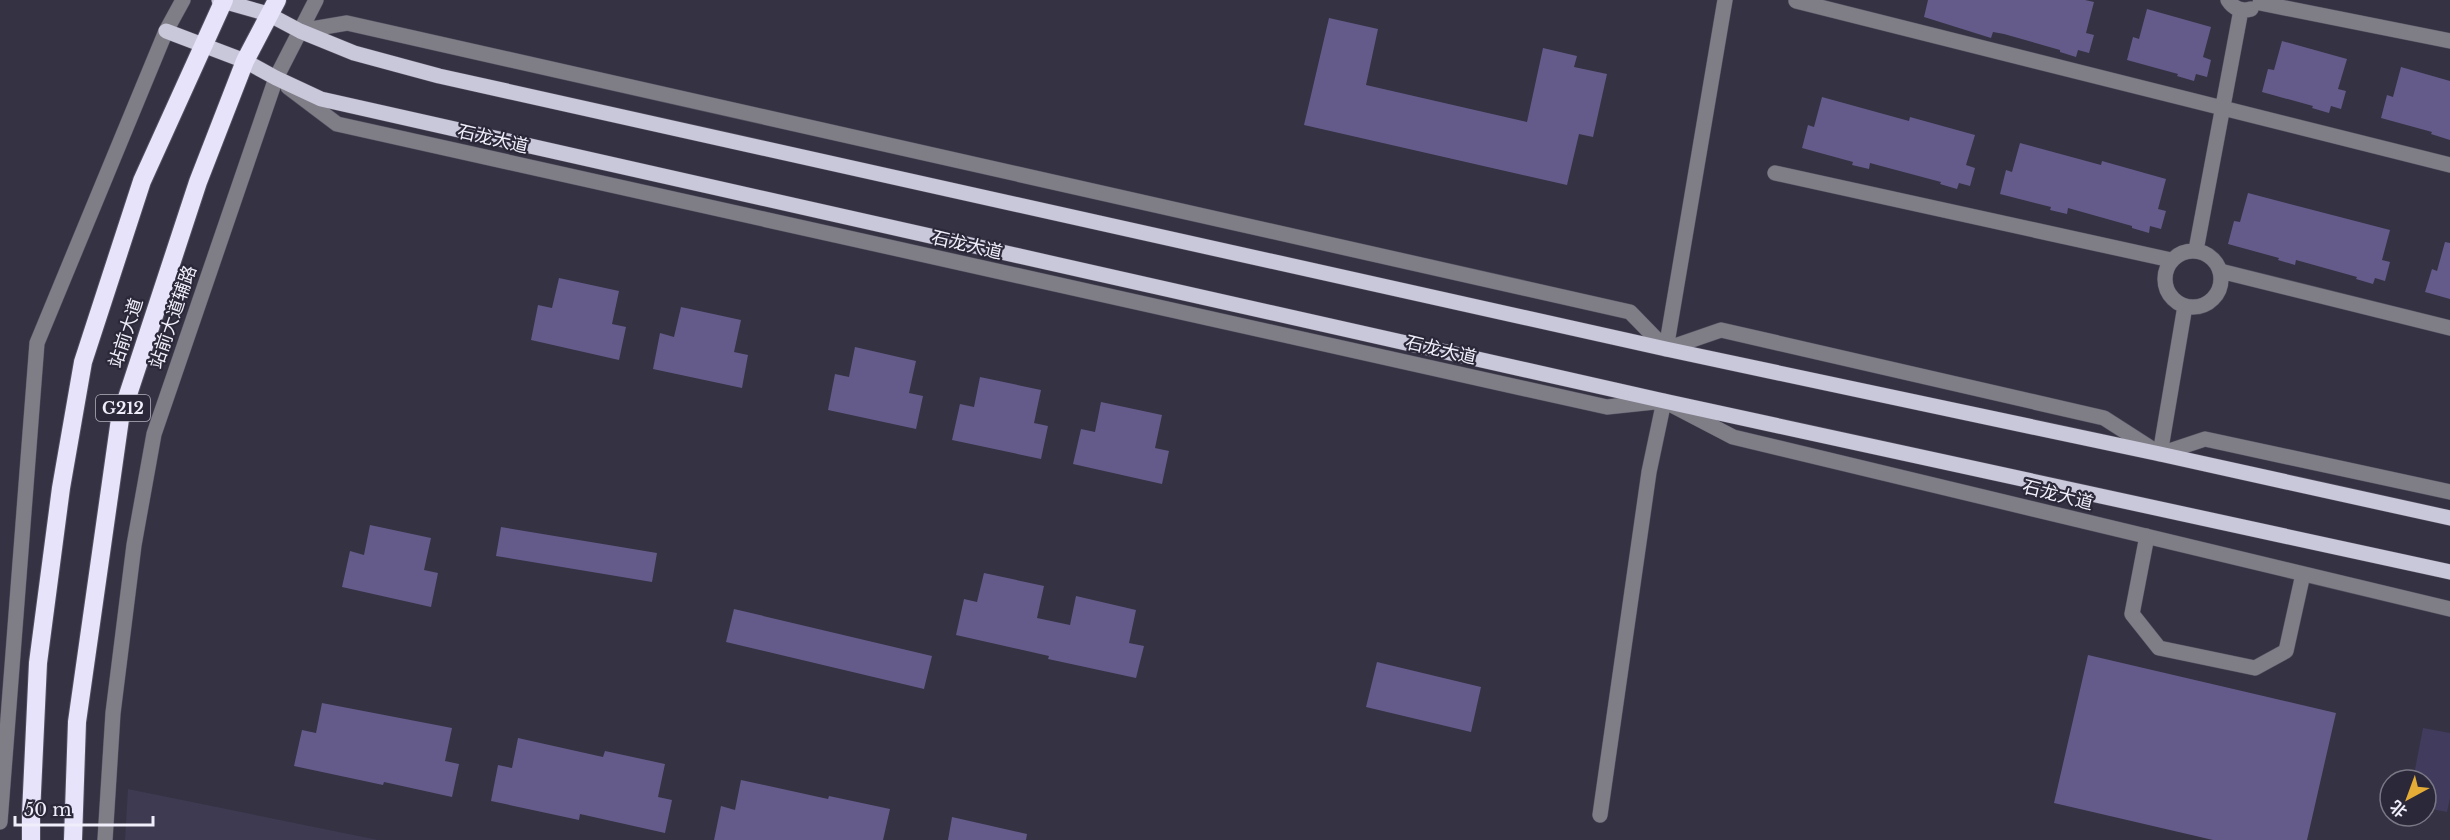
<svg xmlns="http://www.w3.org/2000/svg" width="2450" height="840" font-family="'Libre Baskerville','Noto Sans SC',serif">
  <style>
    .built { fill: #3d3a51 }
    .green { fill: #413b5e }
    .building { fill: #645b8a }
    .lines { fill: none; stroke-linecap: round; stroke-linejoin: round }
    .minor-casing { stroke: #535060; stroke-width: 16 }
    .major-casing { stroke: #535060; stroke-width: 16 }
    .highway-casing { stroke: #535060; stroke-width: 20 }
    .minor { stroke: #7f7e87; stroke-width: 15 }
    .major { stroke: #c9c7da; stroke-width: 15 }
    .highway { stroke: #e6e3fa; stroke-width: 18 }
    .labels { text-anchor: middle; dominant-baseline: central; stroke-width: 4.5; stroke-linejoin: round; paint-order: stroke }
    .shield { fill: #2b2839; stroke: #b5b3c0; stroke-width: 1.5 }
    .shield-label { font-size: 16px; font-weight: bold; fill: #f0eefa }
    .street-label { font-size: 18px; fill: #f0eefa; stroke: #2b2839 }
  </style>
  <rect width="100%" height="100%" fill="#353243"/>
  <path class="built" d="M128 789 378 840H125Z"/>
  <path class="green" d="M2423 728 2450 733V798L2447 812 2426 808V780H2413Z"/>
  <path class="building" d="M1928 0H2085L2094 2 2086 33 2094 35 2089 53 2078 50 2076 57 2060 52V50L2004 34 1993 32 1991 38 1924 17Z
    M2147 9 2211 27 2203 57 2211 60 2207 77 2196 74 2194 81 2177 76 2178 74 2127 60 2133 37 2139 39Z
    M1329 18 1378 29 1366 85 1527 122 1543 48 1577 56 1574 67 1607 74 1593 137 1579 134 1567 185 1304 125Z
    M2282 41 2347 59 2338 89 2346 91 2341 109 2331 106 2329 113 2312 108 2313 106 2262 92 2268 69 2274 70Z
    M2401 67 2450 81V140L2431 134 2432 132 2381 118 2387 95 2393 97Z
    M1822 97 1909 121 1910 117 1975 135 1966 165 1975 168 1970 186 1959 183 1957 189 1940 184 1941 182 1881 166 1870 163 1869 169 1852 165 1853 162 1802 148 1808 125 1814 127Z
    M2020 143 2101 165 2102 161 2166 179 2158 209 2166 211 2161 229 2150 226 2149 233 2132 228V226L2068 208 2067 214 2050 210 2051 207 2000 194 2006 170 2012 172Z
    M2248 193 2390 230 2382 260 2390 262 2385 281 2375 278 2373 284 2356 279 2357 277 2296 260 2295 265 2278 260 2279 258 2228 244 2234 221 2240 222Z
    M2445 242 2450 243V299L2425 292 2432 269 2437 271Z
    M559 278 619 291 612 324 626 327 619 360 531 340 538 305 552 308Z
    M681 307 741 320 734 352 748 355 742 388 653 369 660 333 674 337Z
    M855 347 916 361 909 393 923 396 916 429 828 410 835 374 849 377Z
    M980 377 1041 390 1034 423 1048 426 1041 459 952 440 960 404 974 407Z
    M1101 402 1162 415 1155 448 1169 451 1162 484 1073 464 1081 429 1095 432Z
    M370 525 431 538 424 570 438 573 431 607 342 587 350 551 364 555Z
    M501 527 657 553 652 582 496 556Z
    M984 573 1044 586 1037 618 1070 625 1076 596 1136 610 1129 643 1144 646 1136 678 1048 659 1049 656 956 635 964 599 977 602Z
    M734 609 932 656 924 689 726 642Z
    M2088 655 2336 713 2307 840H2213L2054 803Z
    M1377 662 1481 687 1471 732 1366 707Z
    M322 703 452 728 445 761 459 764 452 797 384 782 383 785 294 766 302 730 316 733Z
    M518 738 603 757 605 751 665 764 658 797 672 800 665 833 580 814 579 820 491 801 498 765 512 768Z
    M741 780 828 799 829 796 890 809 883 840H714L721 806 735 810Z
    M952 817 1027 834 1026 840H948Z"/>
  <g class="lines">
    <defs>
      <path id="minor" d="M2228 0C2233 8 2241 12 2251 9
        M1796 1 2450 165
        M2260 3 2450 41
        M300 31 347 23 1630 312 1666 349 1721 330 2104 418 2160 454 2205 439 2450 492
        M288 87 337 124 1607 407 1664 401 1733 437 2450 609
        M1775 173 2171 260
        M2196 250 2241 10
        M2165 279a28 28 0 1 1 56 0a28 28 0 1 1-56 0Z
        M2220 271 2450 328
        M1666 349 1725 0
        M2160 454 2185 306
        M2147 536 2132 614 2159 648 2255 668 2286 651 2303 574
        M1600 815 1649 472 1664 401
        M0 822 37 343 166 31 183 0
        M105 840 113 713 134 545 154 434 276 78 316 0"/>
      <path id="major" d="M219 0 268 14 300 31 354 53 439 76 1666 349 2160 454 2450 518
        M166 31 245 61 276 78 321 99 1664 401 2450 572"/>
      <path id="highway" d="M31 840V814L38 663 61 488 83 362 142 181 224 0
        M73 840 77 722 120 419 198 182 245 61 277 0"/>
    </defs>
    <use href="#minor" class="minor-casing"/>
    <use href="#major" class="major-casing"/>
    <use href="#highway" class="highway-casing"/>
    <use href="#minor" class="minor"/>
    <use href="#major" class="major"/>
    <use href="#highway" class="highway"/>
  </g>
  <g class="labels">
    <rect class="shield" x="96" y="395" width="54" height="26" rx="4.5"/>
    <g class="shield-label">
      <text x="123" y="408">G212</text>
    </g>
    <g class="street-label">
      <text transform="translate(493 139) rotate(13)">石龙大道</text>
      <text transform="translate(967 245) rotate(13)">石龙大道</text>
      <text transform="translate(173 317) rotate(-71)">站前大道辅路</text>
      <text transform="translate(126 333) rotate(-72)">站前大道</text>
      <text transform="translate(1441 350) rotate(13)">石龙大道</text>
      <text transform="translate(2058 495) rotate(14)">石龙大道</text>
    </g>
  </g>
  <g transform="translate(2408 798) rotate(221)"><circle r="28" fill="#2b2839" stroke="#7a7786" stroke-width="1.5"/>
  <path d="M0-4.5L10 22L0 15L-10 22Z" fill="#e5ad36"/>
  <text y="-9" font-size="16" font-weight="bold" text-anchor="middle" fill="#f0eefa">北</text>
  </g>
  <path d="M15 816v9h138v-9" fill="none" stroke="#f0eefa" stroke-width="3"/>
  <text x="24" y="816" font-size="18" fill="#f0eefa" stroke="#2b2839" stroke-width="4.5" paint-order="stroke">50 m</text>
</svg>
